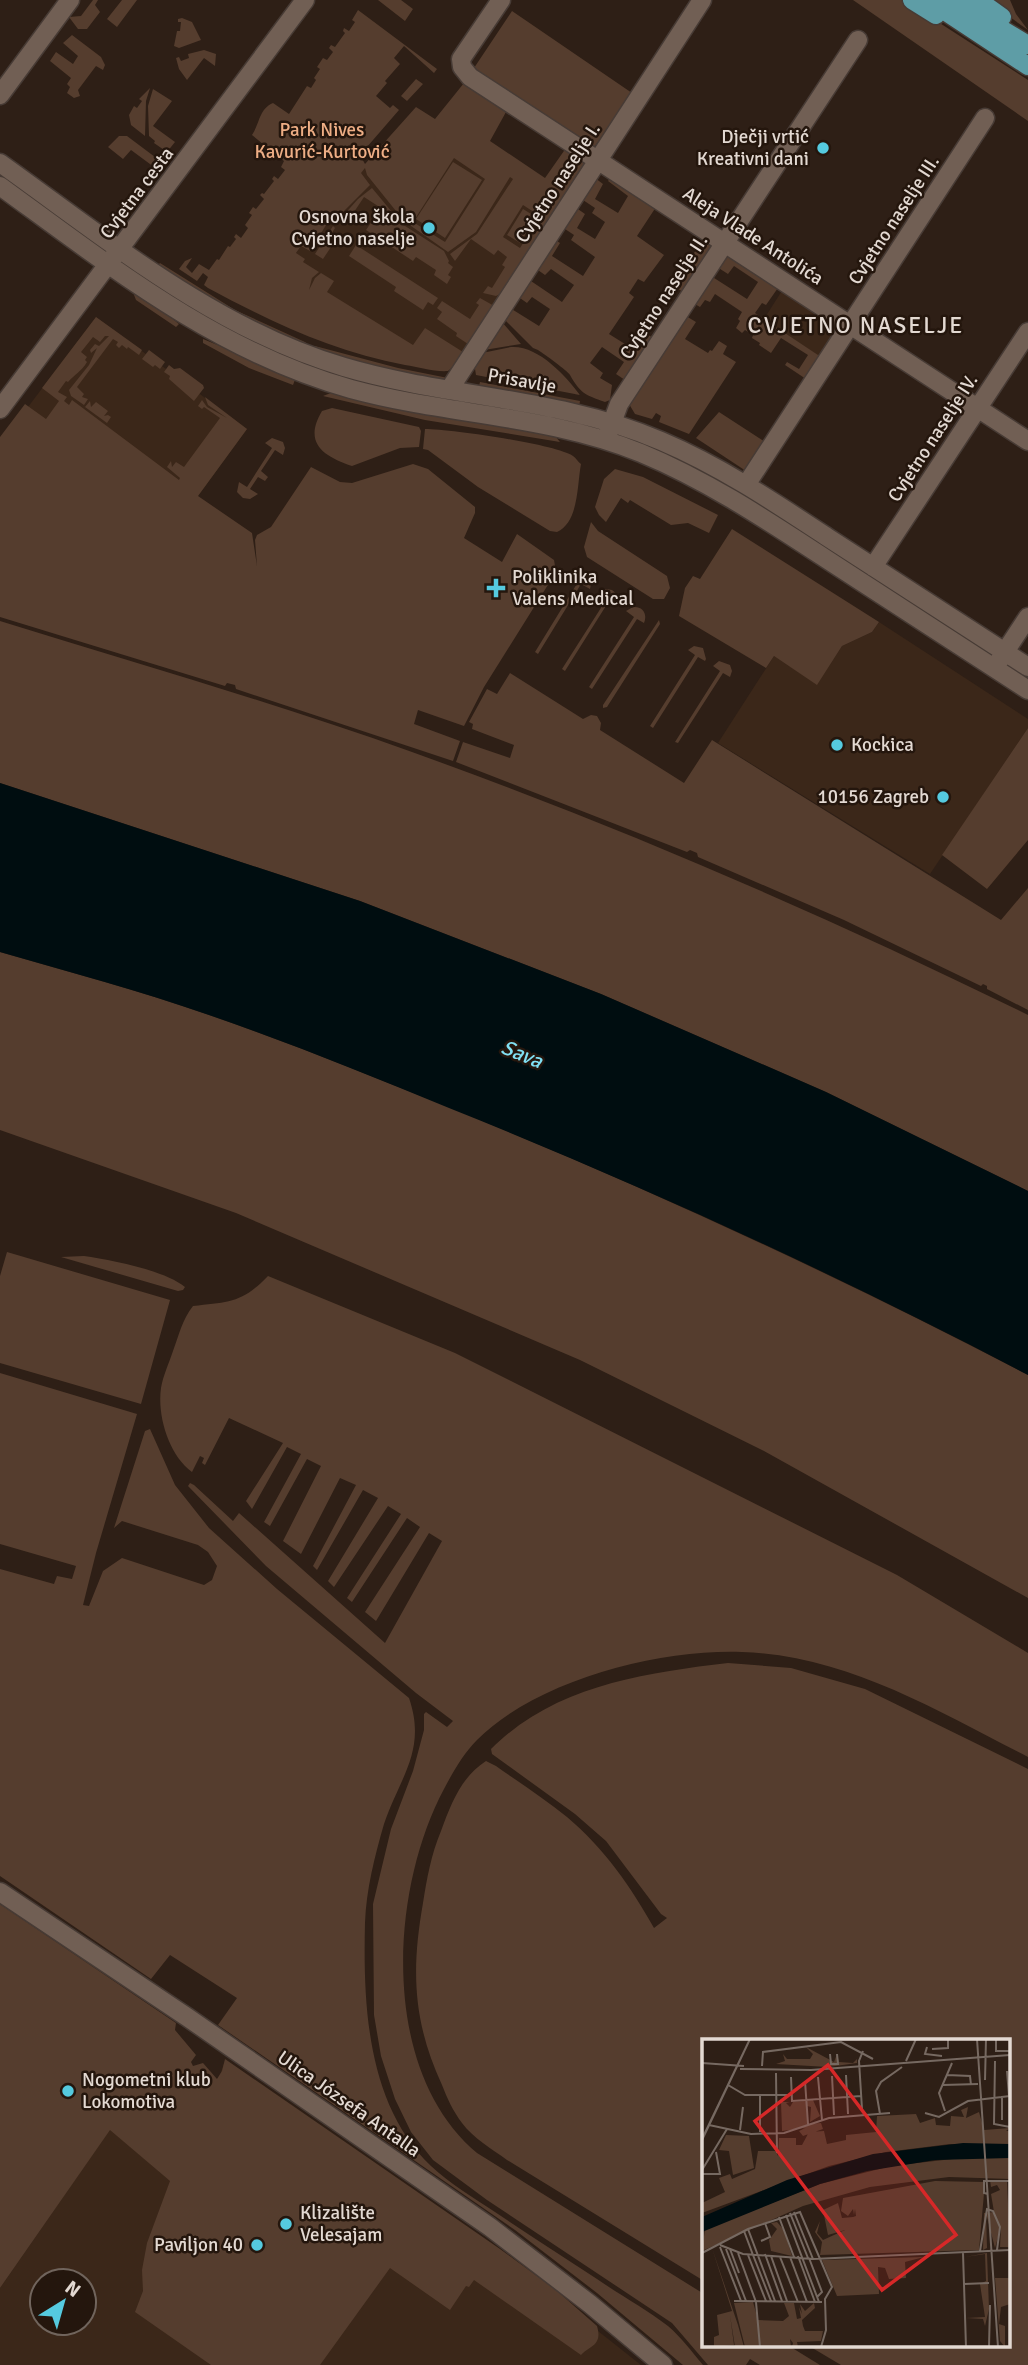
<svg xmlns="http://www.w3.org/2000/svg" width="1028" height="2365" font-family="Signika,sans-serif">
  <style>
    .built { fill: #3b2719; fill-rule: evenodd }
    .green { fill: #553d2e; fill-rule: evenodd }
    .water { fill: #000d10 }
    .lines { fill: none; stroke-linecap: round; stroke-linejoin: round }
    .minor-casing { stroke: #473b35; stroke-width: 21 }
    .major-casing { stroke: #473b35; stroke-width: 21 }
    .minor { stroke: #715f54; stroke-width: 18 }
    .major { stroke: #5e9da6; stroke-width: 18 }
    .poi-dot { fill: #55cadf; stroke: #24160d; stroke-width: 2.5 }
    .labels { text-anchor: middle; dominant-baseline: central; stroke-width: 5; stroke-linejoin: round; paint-order: stroke }
    .park-label { font-size: 19px; fill: #eeae85; stroke: #24160d }
    .poi-label { font-size: 19px; fill: #e3d9d2; stroke: #24160d; text-anchor: end }
    .street-label { font-size: 19px; fill: #e3d9d2; stroke: #24160d }
    .water-label { font-size: 21px; font-style: italic; fill: #81e0f3; stroke: #24160d }
    .quarter-label { font-size: 23px; letter-spacing: 2px; fill: #e3d9d2; stroke: #24160d }
    .inset-road { fill: none; stroke: #766961; stroke-width: 2 }
    .view { fill: #d62828; fill-opacity: 0.15; stroke: #d62828; stroke-width: 3.5 }
    .inset-edge { fill: none; stroke: #e3d9d2; stroke-width: 3.5 }
  </style>
  <rect width="100%" height="100%" fill="#2e1f16"/>
  <path class="built" d="M419 109 561 203 457 362 347 341 275 286 319 217Z
    M785 286 842 326 823 359 764 319Z
    M96 317 247 429 181 519 28 407Z
    M879 622 1028 719V728L930 874 718 743 774 656 817 684 842 646 872 632Z
    M224 2063 598 2331 641 2365H0V2288L110 2129 168 2179 200 2101 220 2075ZM42 2281H84V2323H42Z"/>
  <path class="green" d="M93 0H98L95 5 100 12 87 29H78L69 17 81 16Z
    M122 0H137L117 27 107 19Z
    M378 0H401L413 9 405 21Z
    M853 0H904L1028 80V121Z
    M986 0H1010L1016 14 1028 30Z
    M358 10 437 69 434 73 404 46 394 58 400 64 385 81 387 83 376 96 390 108 393 105 399 110 360 155 365 164 416 107 435 119 464 83 506 112 490 141 545 178 566 148 589 163 504 292 496 296 483 293 488 286 492 288 505 267 502 265 507 257 498 250 494 255 471 239 455 261 450 254 477 234 513 179 510 177 476 232 448 252 404 221 367 175 365 168 361 173 370 185 336 219 327 213 323 219 328 222 310 251 301 246 296 253 305 259 303 262 319 272 312 278 309 290 315 278 321 273 334 281 327 292 413 345 425 328 463 352 455 365 448 371C434 372 419 367 405 365 334 352 271 322 208 288L204 285 208 277 203 273 197 281 179 269 185 261 192 258 186 267 192 273 199 264 209 270 217 259 219 260 228 246 230 247 236 239 234 237 236 234 241 238 248 228 245 225 252 215 249 213 253 207 256 209 264 199 260 195 262 193 264 194 274 181 272 179 274 176 278 179 285 170 281 167 284 161 252 135C260 123 259 109 273 103L289 114 307 86 311 88 316 80 314 78 320 69 317 67 323 58 327 60 333 52 329 48 331 45 335 47 345 33 343 31 344 28 349 31 355 22 352 20ZM454 158 485 179 445 242 413 222ZM523 205 540 216 520 248 503 237Z
    M512 11 632 93 593 149 474 68Z
    M182 18 192 22 201 40 179 48 174 46 177 31H180L181 22H178V19Z
    M72 35 101 57 105 65 103 70 96 66 78 90 80 96 74 98 67 93 70 87 67 84 71 78 50 61 56 52 73 64 78 56 63 43Z
    M204 50 216 54 215 66 204 58 187 80 179 69 176 58 179 57 181 61 189 58 188 54Z
    M416 79 423 84 407 101 401 96Z
    M150 88 146 101 145 136 131 125 129 115 134 106 137 108 142 101 139 99Z
    M153 89 172 101 153 126 175 142 167 152 154 143 155 141 149 136 148 106Z
    M119 136H127L159 160 154 167 131 150 123 159 108 147Z
    M453 162 482 180 445 238 416 219Z
    M611 177 656 207 637 236 664 255 644 282 638 279 629 293 634 297 609 334 633 349 644 332 653 338 625 380 616 374 624 362 602 347 590 363 603 373 600 378 612 385 610 400 605 402C585 395 580 393 570 375 568 371 544 354 538 350L533 348 504 319 510 308 539 326 550 309 532 297 527 303 517 296 528 279 562 302 574 285 551 269 545 275 535 268 554 239 560 243 552 256 583 276 595 257 571 240 574 235 562 227 575 207 585 214 577 228 595 239 605 222 592 213 595 208 580 198 595 178 603 184 595 199 618 213 628 196 608 181Z
    M372 188 402 224 444 251 449 261 448 263 453 267 448 275 451 277 447 284 434 275 436 270 416 257 413 261 366 230 381 208 364 197 348 221 342 217 358 199Z
    M523 209 536 217 520 243 507 235Z
    M333 226 335 228 332 233 337 238 323 259 315 254Z
    M703 239 714 245 698 268 689 261Z
    M356 245 438 298 433 305 428 302 423 310 394 291 396 287 349 256Z
    M726 253 780 285 766 305 762 303 755 313 821 357 806 379 785 365 787 362 799 369 808 355 781 338 771 353 759 345 760 343 752 338 753 335 745 330 742 333 736 328 740 321 738 319 742 312 715 294 710 302 705 300 700 307 693 303 711 276 747 299 758 282 734 266 728 274 717 267Z
    M160 263 235 310 305 342 307 344 306 348 261 329 157 266Z
    M685 269 694 275 683 292 674 286Z
    M137 290 179 324 176 327 136 300 134 295Z
    M480 298 496 307 468 344 456 336 457 333 437 319 442 312 437 308 442 301 470 319 479 305 476 303Z
    M686 316 696 322 685 339 708 353 710 350 712 351 719 341 727 346 723 354 736 362 689 434 659 422 661 416 656 413 652 419 635 414 629 404Z
    M96 317 142 350 139 355 128 347 127 349 122 345 119 348 116 345 118 342 113 339 77 387 84 394 82 397 88 399 84 405 71 396 69 390 89 365 97 348 91 353 90 350 95 344 99 346 109 336H105L100 342 93 337 81 352 87 357 85 360 87 362C81 372 75 374 68 382L66 381 58 392 67 397 64 401 69 405 72 400 179 480 180 478 167 467 171 461 172 467 176 462 184 467 220 418 204 407 202 409 198 406 202 400 207 407 227 418 208 405 205 397 247 429 198 496 252 533 257 566 255 540 257 535 271 527 311 467 340 482 352 483 413 464 428 469 475 507V513L464 538 502 562 517 534 554 560 556 572 484 687 464 726 418 710 414 724 460 741 453 761 236 689 235 685 227 683 225 686 0 617V437L25 404 46 419 59 401 42 388Z
    M502 322 521 344 484 350Z
    M203 339 296 377 293 385 249 368 203 343Z
    M315 346 398 368 448 378C429 387 338 357 313 351Z
    M511 347C538 345 566 376 580 395L476 375 474 363 482 353Z
    M149 350 165 362 160 369 155 365 153 367 142 359Z
    M309 362 479 403 404 395 307 369Z
    M169 365 174 369 180 368 203 385 204 388 194 401 169 379 170 376 164 372Z
    M480 382 580 401 579 407 483 388 479 386Z
    M336 391 551 431 560 442 425 420 323 396Z
    M90 401 91 407 96 402 108 411 104 416 108 415 111 417 107 423 85 407Z
    M332 408 419 427 421 431 419 447 400 448 352 466C323 456 303 443 322 411Z
    M719 412 765 442 746 471 696 438Z
    M425 429C450 429 555 444 573 456 576 458 578 462 581 464 577 485 579 522 557 532L550 531 478 487 428 450 423 449Z
    M272 438 283 442 285 448 283 455 275 450 261 471 268 477 265 481 258 477 250 489 258 494 250 499 243 498 237 492 239 482 247 487 272 448 265 443Z
    M642 444 754 497 865 569 862 575Z
    M615 469 643 477 718 515 709 533 688 523 671 525 630 500 628 503 621 498 606 522 599 515 595 507 604 479Z
    M591 522 598 531 667 576 670 588 664 599H653L587 557 584 547Z
    M732 529 879 622 872 632 842 646 817 685 774 656 766 668 679 616 685 588 693 576 700 579Z
    M581 571 589 576 591 584 590 589 581 584 538 654 535 652 578 582 571 577 574 573Z
    M606 589 612 590 618 595 617 606 609 601 565 671 562 669 606 600 598 594Z
    M633 607C642 606 648 613 644 623L637 619 592 689 589 687 634 617 626 611Z
    M659 620 660 624 607 707 603 708V705Z
    M0 621C138 664 276 703 412 752 623 828 827 916 1028 1015V1191L826 1092 601 994 360 901 0 783Z
    M694 646 703 648 706 659 705 661 698 657 653 728 650 726 695 655 688 650Z
    M719 661 730 665 732 671 730 677 723 673 678 743 675 742 720 671 713 666Z
    M510 673 583 719 591 715 597 716 601 723 600 730 684 783 712 740 1001 920 1028 888V1010L987 989V986L983 984 981 986 844 920 698 857 697 853 690 850 687 852 456 762 463 742 510 758 514 745 472 729 473 724 469 722 487 689 497 694Z
    M1028 728V840L987 889 942 855Z
    M0 952C70 972 140 991 209 1015 288 1042 366 1074 444 1105 643 1186 838 1276 1028 1375V1598L764 1451 580 1360 236 1213 0 1130Z
    M7 1252 170 1300 141 1404 0 1363V1276Z
    M84 1256C111 1260 164 1270 185 1287L183 1290 178 1291 61 1257Z
    M268 1276 455 1353 897 1575 1028 1653V1757C938 1711 846 1655 742 1652 659 1649 537 1680 477 1740 463 1754 453 1772 444 1789 389 1892 380 2072 477 2153L704 2294V2346H789L820 2365H760L750 2359 746 2365H708L672 2323 487 2200 433 2160 411 2132 395 2099 381 2056 374 2015 373 1904 391 1829 413 1771 424 1730V1714L426 1712 447 1727 453 1721 416 1693 266 1566 188 1486 190 1483 194 1485 233 1521 239 1513 385 1643 442 1541 429 1533 376 1621 365 1612 420 1527 407 1518 352 1602 347 1598 401 1514 388 1506 334 1587 328 1581 378 1498 363 1490 317 1570 313 1566 356 1485 340 1478 301 1554 283 1541 321 1466 307 1459 270 1526 264 1522 301 1454 287 1447 252 1509 246 1501 283 1443 229 1418 205 1465 202 1463 204 1458 200 1456 192 1472C169 1455 157 1416 161 1388 163 1376 169 1363 173 1351 179 1335 182 1320 193 1306 229 1302 242 1303 268 1276Z
    M0 1373 137 1414 96 1553 83 1605 89 1606 103 1571 122 1558 204 1585 212 1580 217 1566 208 1552 198 1545 122 1521 114 1528 145 1431 150 1429 175 1485 209 1528 277 1589 409 1698C427 1750 400 1777 384 1824 375 1855 366 1890 365 1923 363 2005 367 2105 431 2166 450 2184 474 2198 495 2212 529 2235 563 2257 597 2279 620 2295 646 2309 668 2326 681 2337 692 2352 703 2365H683L597 2293 515 2230 218 2025 237 1998 170 1955 151 1979 0 1876V1569L54 1584 57 1576 72 1579 76 1566 0 1544Z
    M728 1663 791 1668 865 1689 1028 1769V2365H841L809 2346H1009V2041H704V2281L507 2160C492 2149 473 2138 462 2123 453 2111 447 2098 442 2085 413 2022 411 1971 423 1903 427 1878 431 1855 441 1831 451 1804 461 1777 486 1761L496 1766C520 1783 545 1799 567 1817 604 1848 631 1887 654 1928L667 1918 661 1914 606 1841 575 1814 492 1754 491 1749C554 1686 643 1673 728 1663Z
    M0 1904 176 2023 175 2030 196 2055 191 2062 193 2066 203 2063 217 2079 222 2071 225 2059 500 2249 556 2290 597 2326C603 2346 589 2346 581 2355L474 2280 469 2287 466 2286 450 2310 390 2268 320 2365H211L135 2312 143 2291 142 2270 147 2243 170 2181 110 2130 0 2288Z"/>
  <path class="water" d="M0 783 360 901 601 994 826 1092 1028 1191V1375C840 1276 646 1187 449 1108 369 1075 290 1043 209 1015 140 991 70 972 0 952Z"/>
  <g class="lines">
    <defs>
      <path id="minor" d="M501 0 461 59 462 67 470 77 1028 441
        M0 95 70 0
        M0 163C108 240 215 329 344 367 449 398 559 397 661 441 720 466 774 502 827 537 894 581 961 624 1028 667
        M0 186C110 266 218 352 351 389 447 415 548 415 641 453 711 482 774 525 837 566 901 608 965 649 1028 690
        M449 390 702 0
        M0 409 305 0
        M609 431 619 404 858 40
        M746 485 985 118
        M873 567 1028 332
        M999 661 1028 617
        M0 1892 187 2017 490 2227 590 2304 663 2365"/>
      <path id="major" d="M912 0 936 15
        M928 0 1028 66
        M953 0 1028 45
        M978 0 1002 17"/>
    </defs>
    <use href="#minor" class="minor-casing"/>
    <use href="#major" class="major-casing"/>
    <use href="#minor" class="minor"/>
    <use href="#major" class="major"/>
  </g>
  <g class="poi-dot">
    <circle cx="823" cy="148" r="7"/>
    <circle cx="429" cy="228" r="7"/>
    <path d="M492.5 577.5h7v7h7v7h-7v7h-7v-7h-7v-7h7z"/>
    <circle cx="837" cy="745" r="7"/>
    <circle cx="943" cy="797" r="7"/>
    <circle cx="68" cy="2091" r="7"/>
    <circle cx="286" cy="2224" r="7"/>
    <circle cx="257" cy="2245" r="7"/>
  </g>
  <g class="labels">
    <g class="park-label">
      <text x="322" y="130">Park Nives<tspan x="322" dy="22">Kavurić-Kurtović</tspan></text>
    </g>
    <g class="poi-label">
      <text x="809" y="137">Dječji vrtić<tspan x="809" dy="22">Kreativni dani</tspan></text>
      <text x="415" y="217">Osnovna škola<tspan x="415" dy="22">Cvjetno naselje</tspan></text>
      <text x="512" y="577" text-anchor="start">Poliklinika<tspan x="512" dy="22">Valens Medical</tspan></text>
      <text x="851" y="745" text-anchor="start">Kockica</text>
      <text x="929" y="797">10156 Zagreb</text>
      <text x="82" y="2080" text-anchor="start">Nogometni klub<tspan x="82" dy="22">Lokomotiva</tspan></text>
      <text x="300" y="2213" text-anchor="start">Klizalište<tspan x="300" dy="22">Velesajam</tspan></text>
      <text x="243" y="2245">Paviljon 40</text>
    </g>
    <g class="street-label">
      <text transform="translate(558 183) rotate(-57)">Cvjetno naselje I.</text>
      <text transform="translate(137 193) rotate(-53)">Cvjetna cesta</text>
      <text transform="translate(894 220) rotate(-57)">Cvjetno naselje III.</text>
      <text transform="translate(753 236) rotate(33)">Aleja Vlade Antolića</text>
      <text transform="translate(664 297) rotate(-57)">Cvjetno naselje II.</text>
      <text transform="translate(522 381) rotate(10)">Prisavlje</text>
      <text transform="translate(933 438) rotate(-57)">Cvjetno naselje IV.</text>
      <text transform="translate(349 2104) rotate(35)">Ulica Józsefa Antalla</text>
    </g>
    <g class="water-label">
      <text transform="translate(522 1054) rotate(22)">Sava</text>
    </g>
    <g class="quarter-label">
      <text x="856" y="325">CVJETNO NASELJE</text>
    </g>
  </g>
  <g transform="translate(702 2039)">
    <rect width="308" height="308" fill="#2e1f16"/>
    <path d="M104 8 132 23 135 15 137 23 151 24 155 20V24L126 28 74 25 83 22 81 15 85 20H108L111 15ZM111 61 118 77 108 83 109 68 105 67V85L119 84 121 90 101 97 97 92 103 89 80 92 79 63H88L84 64 88 68 91 63ZM266 68 264 79 277 73 282 91 308 89 304 92H308V105H248L184 113 127 127 0 174V164L23 153 17 139 28 135 30 140 53 130 56 112H74L76 117 77 99H94V106H100L107 93 122 92 125 105 144 101V96L174 93 175 77 214 75 218 84 233 79 234 86 248 87 249 77 262 78 259 71ZM24 96 47 97 52 129 31 136 27 112 17 111ZM259 119H308V140L247 138 168 148 101 167 0 212 3 190 118 145 189 127ZM288 141 305 142 308 208H298L299 188 293 209 284 174 285 209 281 211 282 174 292 173 289 155 298 151 295 146 289 148ZM233 142 283 143 277 211 118 216 120 203 113 193 118 182 115 194 121 201 143 191 126 196 121 171 136 164 140 179 151 178 154 177 153 170 152 176 151 170 146 177 139 172 141 159ZM75 183 82 191 90 217 69 212 67 201 75 190 69 184ZM10 209 36 286 42 308H33L28 276 32 306 12 308V298L17 296 15 276 30 272ZM285 214 287 270 283 287 281 280 264 279 283 278 278 245 284 242 283 215 263 218ZM222 218 203 223 204 239 187 240 183 229 176 228 177 255 135 257 120 221ZM293 239H308V265L299 268 297 285 303 287V308L298 302ZM51 263 56 281 81 282 87 277 82 264H92L95 280 99 279 97 268 100 275 98 265 103 272 112 264 113 269 100 281 101 287 103 292H121L119 302 95 303 96 308H90L91 304 88 300 89 308H43L32 264Z" fill="#553d2e"/>
    <path d="M261 104 308 105V119L233 121 165 132 118 145 0 193V178L85 141 171 115Z" fill="#000d10"/>
    <path class="inset-road" d="M275 0 296 308M294 0V12H308M225 8 223 15 240 17M230 10 246 9V0M128 15 129 25H136L135 15M204 22 214 0M293 22 292 85 308 88M0 24 42 27M60 27 61 13 139 3 171 20M38 30 109 31 308 16M305 32 307 57M74 34 75 114M144 36 146 75M245 36 268 37 269 46M130 37 132 76M89 38 90 62 159 57M116 38 120 81M283 41 284 0M103 42 106 85M26 46 43 56H89M241 46 276 45M58 56V93M160 70 157 22 161 12M243 72 237 54 250 24M223 74 237 78 266 62 308 57M178 75 174 52 179 43 200 28M300 81V57M7 86 49 95 82 94 127 79 188 74M38 91 41 68M0 100 48 0M0 101 48 0M0 131 25 90M0 135H18L14 113M286 155 282 154V142H308M92 173 111 220M88 174 106 219M84 176 117 263M77 178 92 218M46 190 73 262M42 192 51 216M59 202 68 198 63 184M18 206 41 215 111 220 308 211M18 208 39 262M24 210 44 262M28 210 37 234M278 212 285 170 291 172 298 188 295 211M0 214 46 190 98 173 130 248 123 260 124 291 119 308M36 214 54 263 58 308M261 214 264 308M63 215 80 262M46 216 64 262M51 216 69 262M69 217 85 262M96 217 113 263M78 218 96 263M88 218 105 263M107 219 120 253 115 258M262 245 287 244M32 262 120 263M287 308 288 266"/>
    <path class="view" d="M126 26 254 196 180 251 53 82Z"/>
    <rect width="308" height="308" class="inset-edge"/>
  </g>
  <g transform="translate(63 2302) rotate(37)"><circle r="33" fill="#24160d" stroke="#70645c" stroke-width="2"/>
  <path d="M0-5L12 26L0 18L-12 26Z" fill="#55cadf"/>
  <text y="-10" font-size="19" font-weight="bold" text-anchor="middle" fill="#e3d9d2">N</text>
  </g>
</svg>
